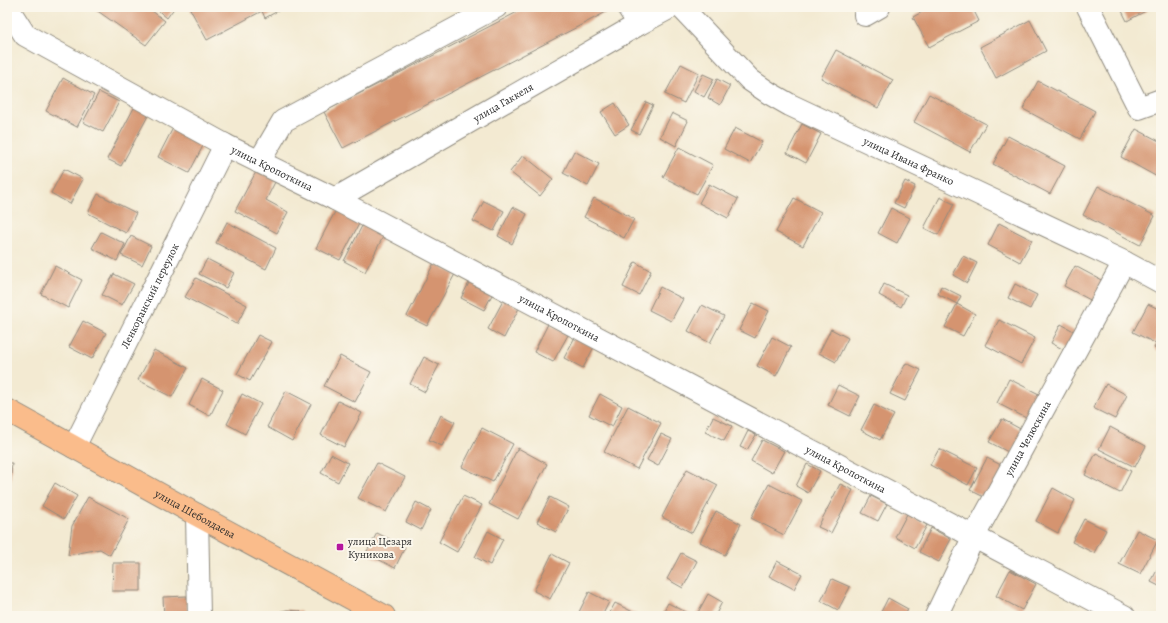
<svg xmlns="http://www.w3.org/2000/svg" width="1168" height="623" font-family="Alegreya,serif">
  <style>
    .building { fill: #d5946f }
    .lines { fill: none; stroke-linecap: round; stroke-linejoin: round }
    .minor-casing { stroke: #8f8a7e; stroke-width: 24 }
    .major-casing { stroke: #8f8a7e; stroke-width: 24 }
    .minor { stroke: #fff; stroke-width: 22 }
    .major { stroke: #fabc8b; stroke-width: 22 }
    .poi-dot { fill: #b5179e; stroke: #fbf7ec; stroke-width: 1.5 }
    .labels { text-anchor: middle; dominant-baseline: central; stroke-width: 4; stroke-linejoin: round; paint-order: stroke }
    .street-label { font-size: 11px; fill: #2b2b2b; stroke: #fbf7ec }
    .poi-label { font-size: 11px; fill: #2b2b2b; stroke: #fbf7ec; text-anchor: start }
  </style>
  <rect width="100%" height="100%" fill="#fbf7ec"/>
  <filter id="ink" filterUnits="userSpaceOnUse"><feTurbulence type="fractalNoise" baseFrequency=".025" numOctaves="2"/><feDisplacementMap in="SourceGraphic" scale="8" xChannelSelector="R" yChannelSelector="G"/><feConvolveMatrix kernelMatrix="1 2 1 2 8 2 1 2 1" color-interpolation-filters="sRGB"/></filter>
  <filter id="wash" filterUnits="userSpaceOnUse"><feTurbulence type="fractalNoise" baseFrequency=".012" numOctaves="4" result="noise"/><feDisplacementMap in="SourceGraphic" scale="16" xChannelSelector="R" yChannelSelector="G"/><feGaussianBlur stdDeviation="0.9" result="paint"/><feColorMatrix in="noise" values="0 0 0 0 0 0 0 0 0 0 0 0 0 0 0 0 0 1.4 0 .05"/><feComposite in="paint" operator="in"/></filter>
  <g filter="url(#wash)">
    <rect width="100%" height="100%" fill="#f3ead2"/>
    <g id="blocks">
      <path class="building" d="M92 7H147L165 21 146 45Z
        M154 7H175L167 18Z
        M189 7H285L265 18 262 11 207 40Z
        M527 7H616L343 148 324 112Z
        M931 7H972L979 21 929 47 913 17Z
        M1120 7H1153L1127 21Z
        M1030 20 1046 51 996 78 980 47Z
        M836 50 893 80 878 108 821 78Z
        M681 64 699 73 684 103 665 94Z
        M703 74 714 79 704 97 694 91Z
        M63 78 94 95 77 127 46 111Z
        M717 79 730 86 720 105 708 98Z
        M1038 81 1095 111 1080 139 1023 109Z
        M99 92 119 102 103 132 83 122Z
        M929 94 986 124 970 152 914 122Z
        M646 102 653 105 639 134 631 130Z
        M615 103 629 125 615 134 601 112Z
        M135 106 149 114 121 166 107 159Z
        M672 113 688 121 676 146 660 137Z
        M802 124 821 134 806 163 787 153Z
        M174 126 205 142 189 173 158 157Z
        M735 128 762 142 750 163 724 149Z
        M1136 129 1161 142V179L1121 157Z
        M1008 136 1065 166 1050 194 993 164Z
        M679 147 713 165 697 194 663 177Z
        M574 151 599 164 588 186 563 173Z
        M523 155 553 179 540 196 510 172Z
        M64 169 83 179 70 204 51 193Z
        M257 170 276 180 266 200 288 212 277 233 235 211Z
        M905 181 915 186 904 208 894 203Z
        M709 184 738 199 728 218 699 203Z
        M1098 186 1155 216 1140 245 1083 215Z
        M98 194 136 213 126 233 88 213Z
        M940 197 954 204 938 235 924 228Z
        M594 198 634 219 624 238 584 217Z
        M794 198 821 212 803 246 776 232Z
        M484 201 504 211 494 231 473 221Z
        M513 207 527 214 512 244 498 236Z
        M891 208 910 218 897 243 878 233Z
        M336 210 360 222 340 260 316 248Z
        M227 222 276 248 266 269 216 243Z
        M999 223 1032 240 1020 262 988 245Z
        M363 224 384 235 365 272 344 261Z
        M101 232 125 244 117 261 92 248Z
        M131 236 151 246 142 265 121 255Z
        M963 256 977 263 967 283 953 275Z
        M207 259 234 273 226 288 199 274Z
        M635 262 651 271 639 295 623 287Z
        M434 263 455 274 427 326 407 316Z
        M55 266 82 280 68 308 41 294Z
        M1075 266 1105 282 1094 302 1064 286Z
        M114 274 134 284 122 305 102 295Z
        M196 278 247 305 237 324 185 297Z
        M470 281 493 293 484 310 461 298Z
        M884 284 907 295 901 307 879 295Z
        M1015 284 1037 295 1030 309 1008 298Z
        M941 286 961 296 957 304 938 294Z
        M660 287 683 299 671 321 649 310Z
        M504 299 519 308 504 338 488 329Z
        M753 303 769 311 755 338 739 330Z
        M957 304 975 314 963 336 945 327Z
        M1148 304 1161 310V332L1155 343 1133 332Z
        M702 305 724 316 710 343 688 331Z
        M999 320 1035 338 1021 364 985 345Z
        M83 321 106 333 92 359 69 347Z
        M548 324 568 335 553 362 534 352Z
        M1061 324 1079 334 1070 353 1051 343Z
        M831 329 848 338 836 362 819 353Z
        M258 335 272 342 250 381 237 374Z
        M1161 335V352L1154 348Z
        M575 337 594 347 583 368 564 358Z
        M772 337 791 347 776 376 757 366Z
        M154 350 188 368 172 397 138 380Z
        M340 356 371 372 355 402 324 386Z
        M424 357 439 365 425 392 410 384Z
        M906 363 921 370 905 401 890 394Z
        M202 379 223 390 210 416 189 405Z
        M1009 379 1043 396 1030 420 997 403Z
        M1106 384 1127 395 1115 419 1093 408Z
        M838 385 860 396 850 416 828 405Z
        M286 391 311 404 292 441 267 427Z
        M242 394 261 404 245 434 227 424Z
        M600 394 622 406 612 427 589 415Z
        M338 401 362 413 344 447 321 435Z
        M874 405 894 415 880 440 861 430Z
        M628 406 661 423 637 469 604 452Z
        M441 415 455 422 442 446 429 440Z
        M713 417 732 426 724 441 705 432Z
        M1002 419 1024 431 1012 454 989 442Z
        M1110 427 1146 446 1135 467 1099 449Z
        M482 428 513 444 493 482 462 467Z
        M748 431 756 435 747 450 740 447Z
        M661 434 672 439 658 466 647 460Z
        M762 440 784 451 772 473 751 461Z
        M518 448 547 464 518 519 489 504Z
        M939 449 977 468 968 485 930 465Z
        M1096 453 1131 471 1120 493 1085 475Z
        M331 454 348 463 338 482 321 473Z
        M987 458 1007 468 990 500 970 490Z
        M7 463H12L9 496H7Z
        M377 463 405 477 386 512 358 498Z
        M807 464 820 471 808 493 796 486Z
        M687 469 718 485 692 533 662 517Z
        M55 483 77 496 64 519 42 506Z
        M769 484 802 501 784 535 751 518Z
        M840 484 853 490 831 533 818 527Z
        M1053 488 1075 500 1058 533 1036 521Z
        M463 496 482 505 457 552 439 542Z
        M871 496 887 504 878 521 862 513Z
        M88 497 129 519 110 555 100 549 68 555 72 526Z
        M550 497 569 507 556 532 537 522Z
        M416 502 431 510 421 530 406 522Z
        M716 511 741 524 725 555 700 542Z
        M907 514 927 525 915 548 895 537Z
        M1084 519 1106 530 1094 553 1072 542Z
        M931 528 951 539 939 562 919 552Z
        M1137 530 1158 540 1140 574 1119 564Z
        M488 531 503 539 490 565 475 557Z
        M377 533 405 547 395 568 366 553Z
        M681 553 697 561 683 588 667 579Z
        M552 554 569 563 550 599 534 591Z
        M777 561 802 574 794 589 769 576Z
        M1161 562V587L1151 582Z
        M113 563H141V591H112Z
        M1010 570 1036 584 1022 610 996 596Z
        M832 579 850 587 838 610 821 601Z
        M589 592 609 602 602 616H585L579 612Z
        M708 594 722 602 715 616H696Z
        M187 596 188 616H164L163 597Z
        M888 598 908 609 905 616H879Z
        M615 603 637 614 636 616H608Z
        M668 603 694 616H661Z
        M287 610 300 611 303 616H269L273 613Z"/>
    </g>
  </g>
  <g filter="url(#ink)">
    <use href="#blocks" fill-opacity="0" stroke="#8f8a7e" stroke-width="1"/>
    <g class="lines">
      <defs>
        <g id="minor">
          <path id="s1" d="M7 7 25 35 225 145 335 199 1124 616"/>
          <path d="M628 7 639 24"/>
          <path id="s2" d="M681 7 750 80 769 93 790 105 1124 262 1161 282"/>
          <path d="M1088 7 1139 108 1161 100"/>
          <path d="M865 15 879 7"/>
          <path d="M259 162 283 121 496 7"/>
          <path id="s3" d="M335 199 639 24 671 7"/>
          <path id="s4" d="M74 447 225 145"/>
          <path d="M197 515 199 616"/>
          <path id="s5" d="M936 616 974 536 1124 262"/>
        </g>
        <g id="major">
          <path id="s6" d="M7 410 197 515 384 616"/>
        </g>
      </defs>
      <use href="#minor" class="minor-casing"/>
      <use href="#major" class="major-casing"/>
      <use href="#minor" class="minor"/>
      <use href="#major" class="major"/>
    </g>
  </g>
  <rect class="poi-dot" x="336" y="543" width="8" height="8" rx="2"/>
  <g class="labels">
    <g class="street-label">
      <text stroke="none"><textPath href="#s3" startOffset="194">улица Гаккеля</textPath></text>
      <text stroke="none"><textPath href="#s2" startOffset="279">улица Ивана Франко</textPath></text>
      <text stroke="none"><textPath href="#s1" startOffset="314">улица Кропоткина</textPath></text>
      <text stroke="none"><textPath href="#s4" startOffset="169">Ленкоранский переулок</textPath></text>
      <text stroke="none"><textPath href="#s1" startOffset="638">улица Кропоткина</textPath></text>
      <text stroke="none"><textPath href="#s5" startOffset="200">улица Челюскина</textPath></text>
      <text stroke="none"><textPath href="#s1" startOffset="962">улица Кропоткина</textPath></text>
      <text stroke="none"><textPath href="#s6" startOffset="215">улица Шеболдаева</textPath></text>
    </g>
    <g class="poi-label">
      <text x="348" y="541">улица Цезаря<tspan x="348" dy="13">Куникова</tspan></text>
    </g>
  </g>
  <rect width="1168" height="623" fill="none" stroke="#fbf7ec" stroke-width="24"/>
</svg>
